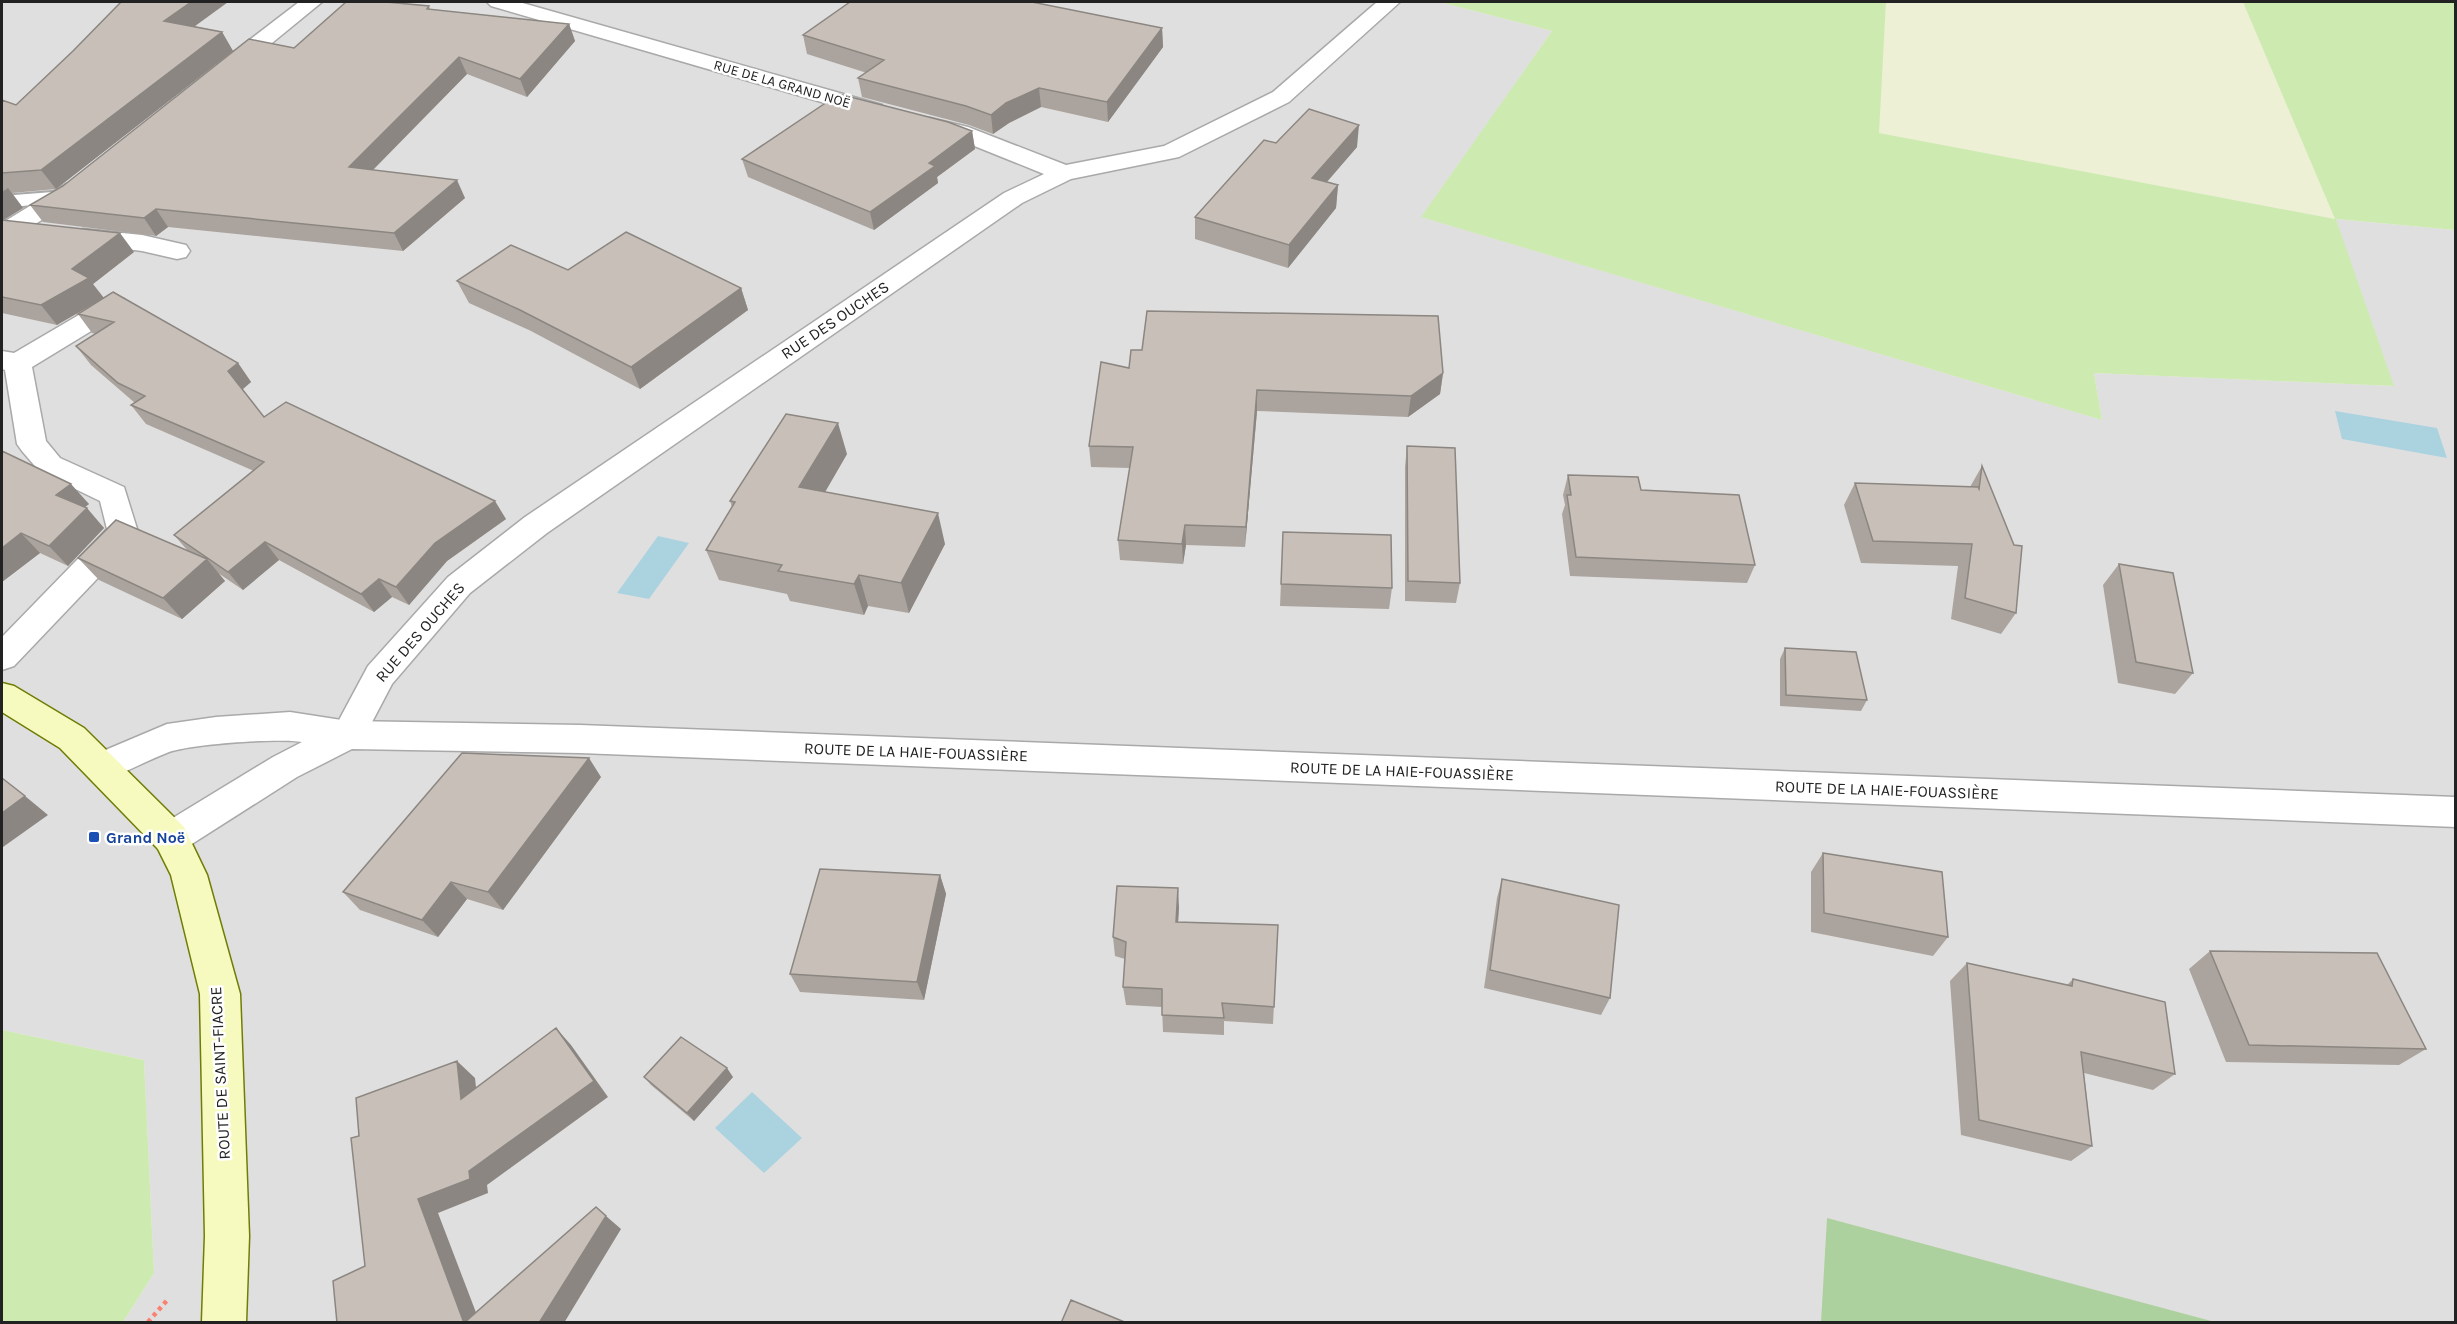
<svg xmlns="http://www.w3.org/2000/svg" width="2457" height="1324" font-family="Karla,sans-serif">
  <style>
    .residential { fill: #e0dfdf }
    .farmland { fill: #eef0d5 }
    .grass { fill: #cdebb0 }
    .forest { fill: #add19e }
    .water { fill: #aad3df }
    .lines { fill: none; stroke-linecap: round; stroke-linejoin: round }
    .service-casing { stroke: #a9a9a9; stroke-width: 4 }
    .minor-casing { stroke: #a9a9a9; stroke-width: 3 }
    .tertiary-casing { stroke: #a9a9a9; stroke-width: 3 }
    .secondary-casing { stroke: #707d05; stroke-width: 3 }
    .path { stroke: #fa8072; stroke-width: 4.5; stroke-dasharray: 4 4; stroke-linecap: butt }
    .service { fill: #fff; fill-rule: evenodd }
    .minor { fill: #fff; fill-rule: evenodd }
    .tertiary { fill: #fff; fill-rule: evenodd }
    .secondary { fill: #f7fabf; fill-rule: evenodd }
    .wall { fill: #aba49e }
    .shaded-wall { fill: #8b8681 }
    .building { fill: #c7bfb8; stroke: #8b8681; stroke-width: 1.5 }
    .transit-dot { fill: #1a4fb4; stroke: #fff; stroke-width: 2 }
    .labels { text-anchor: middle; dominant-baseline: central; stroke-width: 5; stroke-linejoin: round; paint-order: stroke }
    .far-street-label { font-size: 14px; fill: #222; stroke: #fff }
    .street-label { font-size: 16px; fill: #222; stroke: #fff }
    .transit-label { font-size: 16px; font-weight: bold; fill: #164399; stroke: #fff; text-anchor: start }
  </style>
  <rect width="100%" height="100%" fill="#f2efe9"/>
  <path class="residential" d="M2 2H1439L1552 31 1422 217 2102 420 2094 373 2393 386 2335 219 2455 230V1322H123L154 1273 144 1060 2 1030Z"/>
  <path class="farmland" d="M1886 2H2243L2335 219 1878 133Z"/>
  <path class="grass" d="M1439 2H1886L1879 133 2335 219 2243 2H2455V230L2336 219 2394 386 2094 373 2102 420 1421 217 1552 31Z
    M2 1030 144 1060 154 1273 123 1322H2Z"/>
  <path class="forest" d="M1827 1218 2215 1322H1821Z"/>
  <path class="water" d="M2335 411 2437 428 2447 458 2342 439Z
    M658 536 689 543 649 599 617 593Z
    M752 1092 802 1138 764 1173 715 1128Z"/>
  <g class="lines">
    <defs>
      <path id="service" d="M65 191 72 193 76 197 72 201 2 208V196Z"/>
      <path id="minor" d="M299 2H322L234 74 226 76 218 74 215 69 218 64Z
        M487 2H519L882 105 885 110 882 115 874 117 866 115 491 6Z
        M1377 2H1400L1289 102 1179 157 1071 179 1022 203 547 533 470 593 392 684 360 745 348 749 336 745 331 735 368 666 448 577 525 517 1004 193 1044 174 952 137 922 130 918 125 922 120 930 118 968 127 1066 165 1164 146 1273 92Z
        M75 182 84 184 87 189 84 194 19 234 11 242 2 245V223L66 184Z
        M83 229 142 235 186 245 190 251 186 257 177 259 142 251 74 242 70 237 74 232Z
        M115 297 124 299 128 305 124 311 32 367 46 441 60 458 124 487 138 532 134 540 14 666 2 670V637L107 529 100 501 40 472 22 451 17 444 5 370 2 369V351L14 353 106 299Z"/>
      <path id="tertiary" d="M290 712 348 721 580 725 2456 797V827L580 753 352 749 297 777 184 849 171 854 158 849 153 838 158 827 273 757 302 742C277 738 193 744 169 752 146 761 124 773 101 782L89 777 84 767 89 757 167 724 216 717Z"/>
      <path id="secondary" d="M2 683 14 686 84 728 184 827 207 875 240 994 249 1236 246 1322H202L205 1236 200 994 171 875 158 849 60 748 2 712Z"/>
    </defs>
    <use href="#service" class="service-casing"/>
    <use href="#minor" class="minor-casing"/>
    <use href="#tertiary" class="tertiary-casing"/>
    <use href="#secondary" class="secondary-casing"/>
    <path class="path" d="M148 1322 169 1298"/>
    <use href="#service" class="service"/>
    <use href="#minor" class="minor"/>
    <use href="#tertiary" class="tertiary"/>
    <use href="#secondary" class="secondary"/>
  </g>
  <path class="wall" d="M121 2H228L194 26 222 32 233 51 56 189 12 193 23 208 3 220 134 252 93 284 57 325 2 313V100L16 105 73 51Z
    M429 6 430 9 569 24 575 41 527 97 467 74 373 170 465 198 403 251 168 227 156 236 43 222 30 205 294 48Z
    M1162 28 1163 47 1108 122 1041 107 1009 123 993 134 969 125 862 97 858 78 867 73 807 54 803 35Z
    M972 131 975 149 937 177 938 183 874 230 748 177 742 159Z
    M1276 143 1357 147 1327 182 1338 185 1336 208 1288 268 1195 239V217Z
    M568 270 741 288 748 310 640 389 531 331 469 303 457 281Z
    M113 292 238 363 251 382 242 389 264 417 506 519 447 561 409 605 392 597 374 612 279 560 243 590 218 573 225 581 182 619 99 580 78 558 188 551 174 535 254 471 146 424 131 405 135 403 91 365 76 346 96 334 92 333 78 314Z
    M1129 368 1443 373 1440 394 1408 417 1257 411 1245 547 1186 545 1183 564 1120 560 1118 540 1130 468 1091 467 1089 446Z
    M1407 446 1460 583 1456 603 1405 601V467Z
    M2 451 89 504 84 507 104 528 68 566 40 553 2 582Z
    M847 454 825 492 945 544 909 613 868 606 864 615 790 601 787 594 719 580 706 550 732 507 730 501Z
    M1982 466 2016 613 2001 634 1951 619 1958 566 1861 563 1844 505 1855 483 1970 487Z
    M1568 475 1641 490 1755 565 1747 583 1570 576 1562 514 1565 505 1563 495Z
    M1283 532 1392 588 1389 609 1280 606Z
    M2119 564 2193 673 2175 694 2118 683 2103 585Z
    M1785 648 1867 700 1861 711 1780 706V659Z
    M601 777 503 910 467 899 438 937 360 910 343 892Z
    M1823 853 1948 937 1933 956 1811 932V872Z
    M940 875 946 894 924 1000 800 992 790 974Z
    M1502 879 1610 998 1601 1015 1484 988 1497 898Z
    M1179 907 1178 922 1278 925 1273 1024 1224 1021V1035L1163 1032 1162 1007 1126 1005 1123 987 1125 959 1115 956 1113 937Z
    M2210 951 2426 1049 2399 1065 2226 1062 2189 969Z
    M1967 963 2067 985 2073 979 2175 1074 2153 1090 2084 1073 2092 1146 2071 1161 1961 1135 1950 981Z
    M644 1077H733L694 1121 651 1085Z"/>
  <path class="shaded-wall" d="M191 2H228L176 40 164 21Z
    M569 24 575 41 527 97 520 79Z
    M1162 28 1163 47 1108 122 1107 102Z
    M222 32 233 51 56 189 41 170Z
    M459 57 467 74 359 184 349 167Z
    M1039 88 1041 107 1009 123 993 134 991 115 1006 103Z
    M1359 125 1357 147 1311 200 1312 178Z
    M972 131 975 149 937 177 938 183 874 230 870 212 929 163Z
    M457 180 465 198 403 251 394 233Z
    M1338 185 1336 208 1288 268 1289 245Z
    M8 188 23 208 2 221V192Z
    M156 209 168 227 156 236 144 218Z
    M120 233 134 252 93 284 104 298 57 325 41 305 72 269Z
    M741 288 748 310 640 389 631 367Z
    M238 363 251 382 242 390 228 371Z
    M1443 373 1440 394 1408 417 1411 396Z
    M1257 390V411L1245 547 1246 527Z
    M838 423 847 454 810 518 799 487Z
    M71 484 89 504 75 515 56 495Z
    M495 501 506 519 447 561 409 605 396 587 435 543Z
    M87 508 104 528 68 566 49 546Z
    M938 513 945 544 909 613 901 583Z
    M1185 525 1186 545 1183 564 1182 544Z
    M21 533 40 553 2 582V548Z
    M265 542 279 560 243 590 228 572Z
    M207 559 225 581 182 619 163 598Z
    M859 575 868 606 864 615 854 584Z
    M379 579 392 597 374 612 361 594Z
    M589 758 601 777 503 910 488 892Z
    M25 796 48 815 3 847 2 846V813Z
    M940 875 946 894 924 1000 917 982Z
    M451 882 467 899 438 937 422 920Z
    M1178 888 1179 907 1177 941 1176 922Z
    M556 1028 571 1045 608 1097 487 1185 488 1193 438 1213 480 1323H464L418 1199Z
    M457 1061 475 1078 479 1115 461 1099Z
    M727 1068 733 1077 694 1121 687 1113Z
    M606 1216 621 1229 564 1323H539Z"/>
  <path class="building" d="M121 2H191L164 21 222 32 41 170 2 173V100L16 105 73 51Z
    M346 2H386L429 6 427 9 569 24 520 79 459 57 349 167 457 180 394 233 156 209 144 218 30 205 63 186 249 39 294 48Z
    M850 2H1032L1162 28 1107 102 1039 88 1006 103 991 115 966 106 858 78 884 60 803 35Z
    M839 94 948 122 972 131 929 163 935 166 870 212 742 159Z
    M1309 109 1359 125 1312 178 1338 185 1289 245 1195 217 1264 140 1276 143Z
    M2 220 120 233 72 269 89 278 41 305 2 297Z
    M626 232 741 288 631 367 520 310 457 281 511 245 568 270Z
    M113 292 238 363 228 371 264 417 286 402 495 501 435 543 396 587 379 579 361 594 265 542 228 572 174 535 264 462 131 405 145 396 118 383 76 346 114 322 78 314Z
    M1147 311 1438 316 1443 373 1411 396 1257 390 1246 527 1185 525 1182 544 1118 540 1133 447 1089 446 1101 362 1129 368 1131 350H1142Z
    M786 414 838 423 799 487 938 513 901 583 859 575 854 584 778 571 782 565 706 550 735 502 730 501Z
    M1407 446 1455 448 1460 583 1408 581Z
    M2 451 71 484 56 495 87 508 49 546 21 533 2 548Z
    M1982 466 2014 545 2022 546 2016 613 1965 598 1972 544 1873 541 1855 483 1978 487 1979 489Z
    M1568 475 1638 477 1641 490 1739 495 1755 565 1576 557 1567 495H1571Z
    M116 520 207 559 163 598 78 558Z
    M1283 532 1391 535 1392 588 1281 584Z
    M2119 564 2173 573 2193 673 2136 662Z
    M1785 648 1856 652 1867 700 1786 695Z
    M462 753 589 758 488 892 451 882 422 920 343 892Z
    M2 778 25 796 2 813Z
    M1823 853 1942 872 1948 937 1824 913Z
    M820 869 940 875 917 982 790 974Z
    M1502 879 1619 905 1610 998 1490 970Z
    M1117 886 1178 888 1176 922 1278 925 1274 1007 1222 1003 1224 1018 1162 1015V989L1123 987 1126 942 1113 937Z
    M2210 951 2377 953 2426 1049 2249 1045Z
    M1967 963 2072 986 2073 979 2165 1002 2175 1074 2081 1052 2092 1146 1979 1120Z
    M556 1028 594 1081 469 1171 470 1179 418 1199 464 1323H337L333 1281 365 1266 351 1138 359 1136 356 1098 457 1061 461 1099Z
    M681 1037 727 1068 687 1113 644 1077Z
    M596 1207 606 1216 539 1323H464Z
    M1071 1300 1127 1323H1061Z"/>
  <rect class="transit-dot" x="88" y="831" width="12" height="12" rx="3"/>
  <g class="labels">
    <g class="far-street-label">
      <text transform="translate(782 84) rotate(16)">RUE DE LA GRAND NOË</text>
    </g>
    <g class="street-label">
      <text transform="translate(835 320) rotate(-34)">RUE DES OUCHES</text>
      <text transform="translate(420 632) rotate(-49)">RUE DES OUCHES</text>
      <text transform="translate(916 752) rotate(2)">ROUTE DE LA HAIE-FOUASSIÈRE</text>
      <text transform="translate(1402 771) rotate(2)">ROUTE DE LA HAIE-FOUASSIÈRE</text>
      <text transform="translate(1887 790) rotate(2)">ROUTE DE LA HAIE-FOUASSIÈRE</text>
      <text transform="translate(220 1073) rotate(-93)">ROUTE DE SAINT-FIACRE</text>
    </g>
    <g class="transit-label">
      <text x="106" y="837">Grand Noë</text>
    </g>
  </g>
  <rect width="2457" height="1324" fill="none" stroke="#222222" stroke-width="6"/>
</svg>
